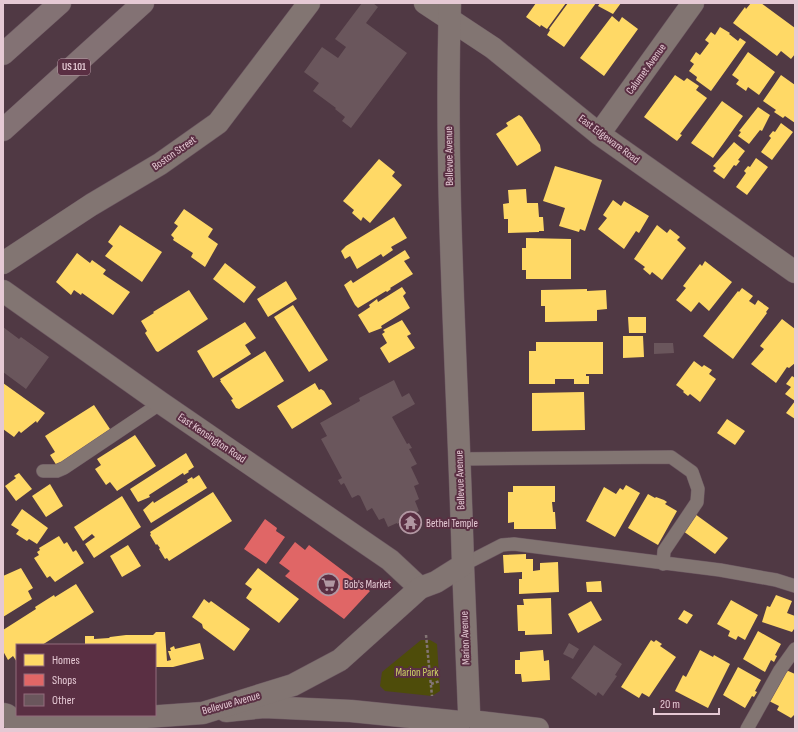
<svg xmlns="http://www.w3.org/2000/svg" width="798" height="732" font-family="'Sofia Sans Condensed',sans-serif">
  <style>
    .green { fill: #4e4c0a }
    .homes { fill: #ffd966 }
    .shops { fill: #e06666 }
    .building { fill: #6a565c }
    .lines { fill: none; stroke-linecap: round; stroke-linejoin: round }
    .service-casing { stroke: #6c5761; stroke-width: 14 }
    .minor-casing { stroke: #6c5761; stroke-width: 23 }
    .tertiary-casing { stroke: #6c5761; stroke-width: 23 }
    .motorway-casing { stroke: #6c5761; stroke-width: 23 }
    .path { stroke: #837575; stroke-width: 2.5; stroke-dasharray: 3 2; stroke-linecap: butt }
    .service { stroke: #827572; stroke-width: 13 }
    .minor { stroke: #827572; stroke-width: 22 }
    .tertiary { stroke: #827572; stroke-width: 22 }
    .motorway { stroke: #837274; stroke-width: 22 }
    .labels { text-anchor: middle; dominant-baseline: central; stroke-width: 4; stroke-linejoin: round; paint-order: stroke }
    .shield { fill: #5a2f43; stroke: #bb9ba8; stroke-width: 1 }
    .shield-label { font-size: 10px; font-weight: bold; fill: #e5c9d4 }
    .street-label { font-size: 11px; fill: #e5c9d4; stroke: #5a2f43 }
    .poi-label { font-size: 11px; fill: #e5c9d4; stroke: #5a2f43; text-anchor: start }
    .park-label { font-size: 11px; fill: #cdd264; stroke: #5a2f43 }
  </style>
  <rect width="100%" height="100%" fill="#503944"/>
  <path class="green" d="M421 640H430L437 644 440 691 432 696 385 691 380 686 382 672Z"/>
  <path class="homes" d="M536 3H566L547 29 541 25 540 27 526 17Z
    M568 3H596L564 47 547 35 550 30 549 29Z
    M600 3H621L613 14 598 6Z
    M751 3H761L795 28V54L791 59 781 51 777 56 733 23 745 7 746 9Z
    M612 16 619 22 622 17 638 29 604 76 580 58Z
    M720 27 730 33 729 34 738 41 740 38 746 42 711 91 696 80 697 77 689 71 694 64 690 61 696 52 700 55 709 43 705 40 711 32 715 35Z
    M748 52 775 72 759 95 748 87 746 91 736 84 739 80 732 75Z
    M675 75 684 81 687 78 699 86 696 90 707 98 680 134 682 135 677 141 644 117Z
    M781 75 795 85V123L785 116 783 118 774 112 776 110 763 101Z
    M722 101 743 116 713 158 691 143Z
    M758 107 770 115 762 131 760 130 749 144 738 136 741 132 739 131Z
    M519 115 522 117 540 145 541 151 517 166 496 134 508 126 506 123Z
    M781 123 793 132 772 160 761 152 771 138 769 136 773 131 775 132Z
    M734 142 745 151 738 160 740 161 736 166 734 165 724 179 713 171 716 168 713 166Z
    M756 158 768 167 747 195 736 187 746 173 744 171 748 166 750 167Z
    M379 159 395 172 392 176 402 185 370 223 363 217 361 221 352 213 354 210 343 201Z
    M555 166 602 180 585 231 580 229 579 232 559 226 565 208 543 201Z
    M526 189 527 203H538L539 217H543L544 231H539V232L508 233V219H504L503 204 509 203 508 190Z
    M613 200 621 206 624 201 649 216 639 233 636 231 624 249 598 229 607 218 603 215Z
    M184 209 213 229 208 237 218 244 205 267 191 257 193 253 173 240 174 238 171 235 178 226 174 223Z
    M394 217 407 238 391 247 393 250 383 257 381 254 357 269 350 256 345 259 341 251 346 246Z
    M120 225 162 252 142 282 105 256 113 246 108 242Z
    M657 225 667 233 670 229 680 237 677 240 686 248 662 280 652 272 650 275 643 269 645 267 634 259Z
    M526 238 571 239V279H526V270H522V248H526Z
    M405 250 410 258 404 261 413 274 390 288 391 289 387 292 386 291 358 308 355 305 344 285 351 280 353 283Z
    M77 253 90 263 92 260 106 270 103 274 130 292 113 315 82 293 81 295 74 290 71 295 56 282Z
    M705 261 732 282 709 311 699 302 691 312 676 300 686 288 683 286 700 264 702 266Z
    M225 263 256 287 244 303 213 279Z
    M286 281 297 299 268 317 257 299Z
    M402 287 406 293 403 296 410 308 381 326 382 328 369 333 358 315 370 307 369 305 377 299 378 302Z
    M742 288 753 296 749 301 755 305 758 300 769 308 766 312 767 313 733 359 703 336 738 291 739 292Z
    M587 289V291L606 290 607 309 597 310V321L545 322V306H541V290Z
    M189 290 208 319 158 352 156 351 145 333 147 331 141 321 154 313 153 312Z
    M293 305 328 360 309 372 274 317Z
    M628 317H646V333H629Z
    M782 319 795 329V363L789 368 787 367 776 383 751 364 764 349 760 346Z
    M402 320 411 334 407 336 415 348 389 363 380 348 387 343 382 334 385 332 383 330Z
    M245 322 256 338 245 345 251 354 213 378 197 351Z
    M623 336H643L644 357 623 358Z
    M536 342H603V374H586V376H589V384H574V379H555V384H529V351H536Z
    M265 351 284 381 239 409 236 408 231 400 233 399 220 381H221L220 379Z
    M694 361 702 367 704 365 712 370 709 374 716 379 700 402 690 394 688 396 683 392 684 391 676 385Z
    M792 376 795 378V419L786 413 795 401 785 394 791 387 786 384Z
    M3 383 45 413 37 423 36 421 21 433 19 431 14 437 3 429Z
    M315 383 319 390 321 389 324 391 332 404 292 429 277 406Z
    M584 392 585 430 532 431V393Z
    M94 405 112 432 57 466 50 455 55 452 45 436Z
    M727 419 745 431 735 445 717 433Z
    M135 435 156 466 117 491 110 482 106 485 95 469 101 465 97 459Z
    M186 453 194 467 188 471 189 472 184 475 183 473 149 495 150 497 138 502 130 489Z
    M19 473 32 489 16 501 5 486 16 478 14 476Z
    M199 475 207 488 151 523 143 510 153 501 154 503 188 482 187 480 192 477 193 479Z
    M50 484 63 506 46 517 32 496Z
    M626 485 640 493 615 537 586 521 604 487 616 494 620 488 623 490Z
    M513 486H555V502H552L553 512H555L556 529H514V522L508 523V492H513Z
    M213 492 232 521 169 561 167 558 165 559 159 549 160 548 157 544 156 545 150 535 151 534 150 532Z
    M648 494 655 498 656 497 664 500 667 502 665 504 677 511 658 545 628 528Z
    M122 496 141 527 94 558 85 544 95 537 92 534 83 541 74 527Z
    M22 509 48 528 37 544 29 539 27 541 16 534 19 530 11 525Z
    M695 514 728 538 715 554 683 531Z
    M59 536 64 544 67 542 73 552 76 550 84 563 55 582 50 576 47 578 34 558 39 555 37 552 40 550 39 548Z
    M128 545 141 566 122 577 110 556Z
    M526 554V559H533V571L540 570V563L558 562 559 592 519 594V579H522V572L504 573 503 555Z
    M21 568 33 588 28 591 32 599 3 617V576Z
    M258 568 299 599 279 623 246 598 252 589 245 584Z
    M601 581 602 592H587L586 582Z
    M76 584 94 612 42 645H17V662L13 656 8 660 3 651V630L36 609 35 607 54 595 55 597Z
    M776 595 792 601 787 613 795 616V629H794L792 632 762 622 767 606 770 607Z
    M551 598 552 634 525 635V631H518L517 605H524L523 599Z
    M204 599 209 603 211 601 250 629 234 651 203 628 202 624 192 617Z
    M731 600 758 615 745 640 738 636 736 640 728 636 730 631 717 624Z
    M591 601 602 620 578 633 568 614Z
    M684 610 693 615 687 624 678 619Z
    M758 631 781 644 775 655 777 656 774 662 771 660 765 672 743 659Z
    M156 632H165L167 661 171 660 168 651H171L170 648 174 646 175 649 200 643 204 659 173 667H155V645H85V636H94V639L109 638 110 637 126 635H153Z
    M651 640 654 642 656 640 662 644 660 646 676 657 649 697 642 693 639 698 621 687Z
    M543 650 544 661 549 660 550 680 522 682 521 674H515V660H520V652Z
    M700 650 713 657 714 655 730 664 708 708 675 691 683 675 686 677Z
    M738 667 761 680 755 691 757 692 754 697 752 696 745 708 723 695Z
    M786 670 795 674V714L791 718 777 710 779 706 769 701Z"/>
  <path class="shops" d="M265 519 277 528 276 531 285 537 266 564 244 549Z
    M295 542 305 550 309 545 370 591 344 619 285 576 290 571 279 563Z"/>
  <path class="building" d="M362 3H373L378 7 366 23 407 53 351 128 342 121 345 117 335 109 336 108 313 91 319 83 304 72 322 47 338 58 346 47 335 39Z
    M3 327 19 339 21 337 49 357 26 389 3 372Z
    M654 343H673L674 353 654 354Z
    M394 380 402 397 409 393 415 404 392 417 407 444 409 443 412 448 409 449 417 464 411 467 419 484 414 486 419 499 415 501 419 511 397 524V523L388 527 384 518 379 520 372 508 367 511 360 496 358 495 352 498 344 483 341 485 338 480 342 478 321 439 327 436 320 423 360 401 359 398Z
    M569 643 579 649 573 659 563 654Z
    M594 645 622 664 615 675 617 676 603 696 598 692 596 696 571 678Z"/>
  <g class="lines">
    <defs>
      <path id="service" d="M459 459 671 457 692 472 698 489 697 502 664 551 663 564
        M43 471H57L64 468 161 403
        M463 565 502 545 514 544 720 570 776 580 795 586
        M747 729 780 670 795 649"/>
      <path id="minor" d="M425 3 493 48 599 134 795 272
        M599 134 693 3
        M3 263 91 205 160 164 218 123 309 3
        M3 291 161 403 390 560 420 588
        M463 565 469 711
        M226 711 264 707 351 711 460 722
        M479 722 538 729"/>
      <path id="tertiary" d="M3 714 7 715 20 726
        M17 729 20 726 203 713 293 685 340 660 420 588 436 582 463 565C458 378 444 190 450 3"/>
      <path id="motorway" d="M3 54 60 3
        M3 130 143 3"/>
    </defs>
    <use href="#service" class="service-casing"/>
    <use href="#minor" class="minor-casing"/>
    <use href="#tertiary" class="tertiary-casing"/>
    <use href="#motorway" class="motorway-casing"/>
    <path class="path" d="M426 635 432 696
      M431 684 440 681"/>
    <use href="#service" class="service"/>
    <use href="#minor" class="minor"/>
    <use href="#tertiary" class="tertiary"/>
    <use href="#motorway" class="motorway"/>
  </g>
  <defs>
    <symbol id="temple-ring" viewBox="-11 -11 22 22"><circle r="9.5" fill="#5a2f43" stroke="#b197a2" stroke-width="1.5"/><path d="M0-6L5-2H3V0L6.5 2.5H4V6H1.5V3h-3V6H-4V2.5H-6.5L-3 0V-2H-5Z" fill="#b197a2"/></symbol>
    <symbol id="supermarket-ring" viewBox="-11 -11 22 22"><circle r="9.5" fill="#5a2f43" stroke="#b197a2" stroke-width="1.5"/><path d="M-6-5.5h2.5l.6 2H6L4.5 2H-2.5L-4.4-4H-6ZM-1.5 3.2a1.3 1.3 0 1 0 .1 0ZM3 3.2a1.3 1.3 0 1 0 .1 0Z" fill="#b197a2"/></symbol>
  </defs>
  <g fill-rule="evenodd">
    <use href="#temple-ring" x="398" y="510" width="25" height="25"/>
    <use href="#supermarket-ring" x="316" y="572" width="25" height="25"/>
  </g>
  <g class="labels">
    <rect class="shield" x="58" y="59" width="32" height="16" rx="3"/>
    <g class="shield-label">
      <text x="74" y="67">US 101</text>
    </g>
    <g class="street-label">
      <text transform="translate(646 69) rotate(-54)">Calumet Avenue</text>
      <text transform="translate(609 139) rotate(37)">East Edgeware Road</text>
      <text transform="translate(174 153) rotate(-35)">Boston Street</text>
      <text transform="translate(449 156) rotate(-91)">Bellevue Avenue</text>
      <text transform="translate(212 438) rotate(34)">East Kensington Road</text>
      <text transform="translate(460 480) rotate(-92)">Bellevue Avenue</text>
      <text transform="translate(465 638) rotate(-92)">Marion Avenue</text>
      <text transform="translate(231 703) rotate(-16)">Bellevue Avenue</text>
    </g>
    <g class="poi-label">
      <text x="426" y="523">Bethel Temple</text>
      <text x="344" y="584">Bob's Market</text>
    </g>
    <g class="park-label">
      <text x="417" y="672">Marion Park</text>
    </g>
  </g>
  <rect width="798" height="732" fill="none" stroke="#e5c9d4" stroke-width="8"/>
  <rect x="16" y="644" width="140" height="72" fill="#5a2f43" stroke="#926d7d"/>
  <rect x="24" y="654" width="20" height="12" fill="#ffd966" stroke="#926d7d"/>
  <text x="52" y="664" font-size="12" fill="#e5c9d4">Homes</text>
  <rect x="24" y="674" width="20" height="12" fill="#e06666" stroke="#926d7d"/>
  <text x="52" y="684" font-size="12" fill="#e5c9d4">Shops</text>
  <rect x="24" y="694" width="20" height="12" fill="#6a565c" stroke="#926d7d"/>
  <text x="52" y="704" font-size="12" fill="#e5c9d4">Other</text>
  <path d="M654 708v6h65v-6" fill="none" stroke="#e5c9d4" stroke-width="2"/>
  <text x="660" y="708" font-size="12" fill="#e5c9d4" stroke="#5a2f43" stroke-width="3" paint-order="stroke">20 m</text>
</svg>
